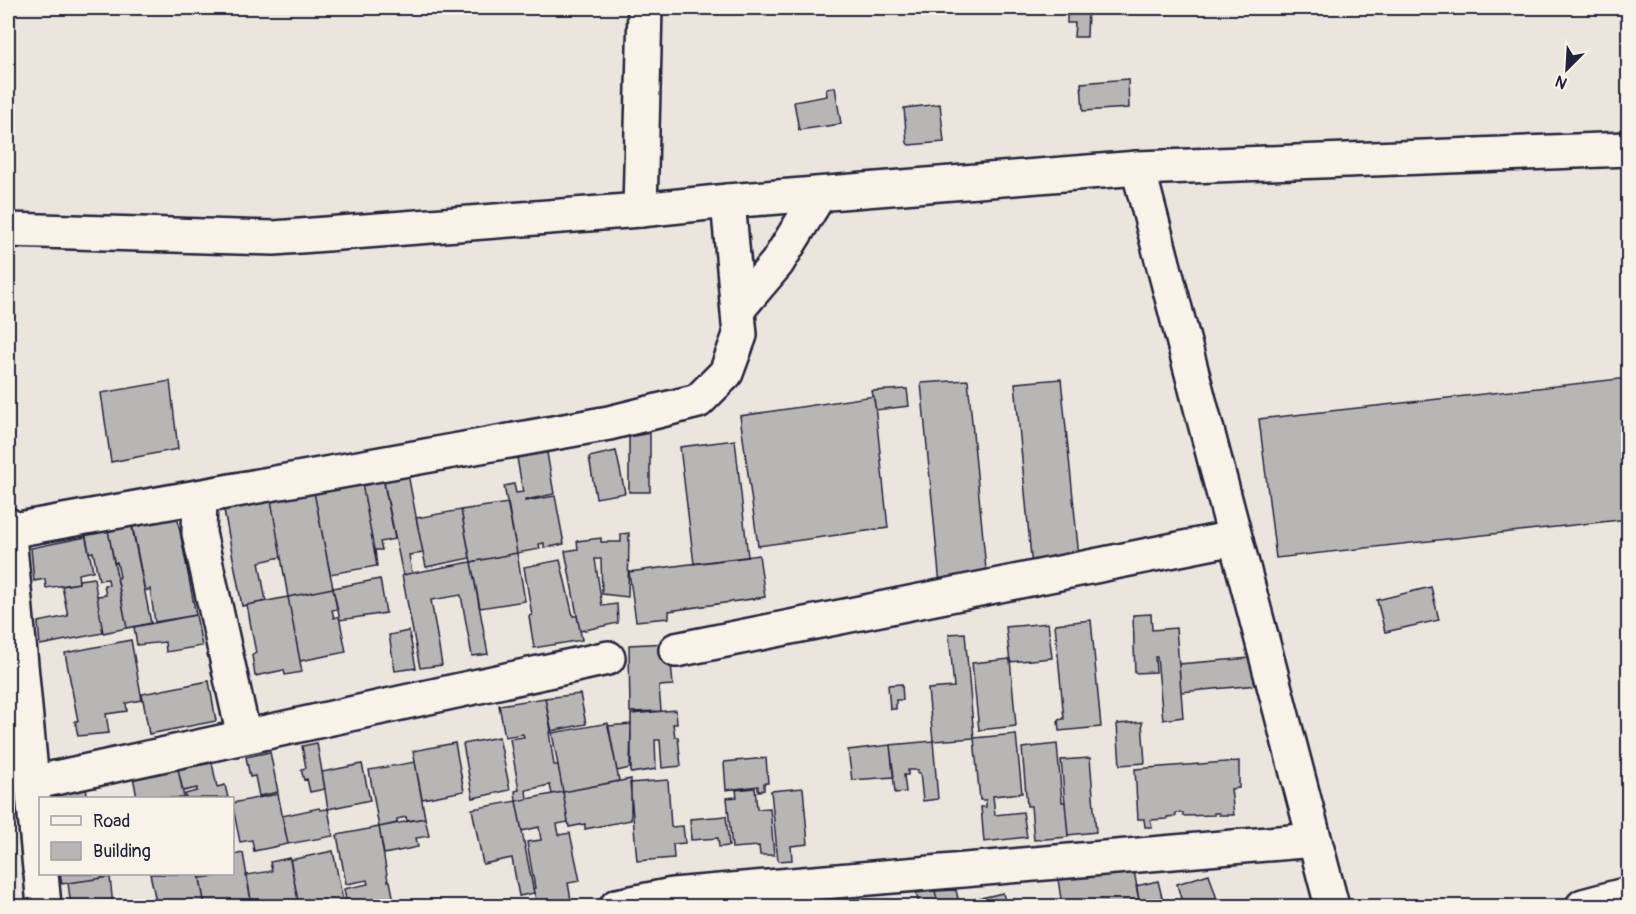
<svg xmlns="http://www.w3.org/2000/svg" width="1636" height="914" font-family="Pangolin,sans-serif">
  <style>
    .building { fill: #b8b6b5; stroke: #22223b; stroke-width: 1.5 }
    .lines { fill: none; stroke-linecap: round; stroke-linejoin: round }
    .minor-casing { stroke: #22223b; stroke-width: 38 }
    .tertiary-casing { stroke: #22223b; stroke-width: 38 }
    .secondary-casing { stroke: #22223b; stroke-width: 38 }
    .minor { stroke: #f7f3e8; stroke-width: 33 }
    .tertiary { stroke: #f7f3e8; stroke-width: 33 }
    .secondary { stroke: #f7f3e8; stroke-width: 33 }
  </style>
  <rect width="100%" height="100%" fill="#eae6de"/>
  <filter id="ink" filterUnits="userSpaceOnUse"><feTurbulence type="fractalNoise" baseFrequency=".0167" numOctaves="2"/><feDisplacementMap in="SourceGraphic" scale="12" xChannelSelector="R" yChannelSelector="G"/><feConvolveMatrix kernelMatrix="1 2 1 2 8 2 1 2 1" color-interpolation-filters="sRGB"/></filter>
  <g filter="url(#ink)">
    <path class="building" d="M1067 8H1088L1087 37H1074L1075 23H1067Z
      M1128 79 1129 108 1083 111 1081 83Z
      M835 87 841 124 799 130 794 102 827 96 826 89Z
      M940 104 944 142 909 145 907 143 904 108Z
      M1628 378V519L1276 558 1259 419Z
      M1061 379 1080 567 1033 579 1015 383Z
      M968 380 988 591 941 596 921 383Z
      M170 381 178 449 111 462 101 393Z
      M907 389 909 406 876 410 872 391Z
      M874 396 888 528 758 546 740 416Z
      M650 433V492H629V437Z
      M735 440 748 557 694 564 680 447Z
      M545 441 554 494 525 500V501L555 496 564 544 544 548V543L539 544 540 549 517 553 504 486 514 484 516 493 523 492 517 458 524 456 522 446Z
      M616 451 625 493 596 498 589 457Z
      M382 473 395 539 380 542 382 550H375L377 566 361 478Z
      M408 474 423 553 409 555 412 573 403 575 383 477Z
      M361 478 377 566 330 574 313 487Z
      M313 487 333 588 288 597 271 500Z
      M271 500 281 557 259 562 266 601 242 606 224 510Z
      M508 503 517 553 471 562 461 510Z
      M461 510 470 558 426 567 416 518Z
      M177 516 196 615 155 622 150 589 145 591 132 524Z
      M132 527 151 623 127 628 117 578 120 577 117 562 114 563 108 530Z
      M108 530 127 628 103 633 97 596 106 595 104 585H109L108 579 99 580 93 552 89 553 85 534Z
      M629 533 628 597 602 594 601 559H595L602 606 617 604 618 623 580 631 565 551 578 549 577 541 601 538V542H621V534Z
      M86 537 93 571 78 574 79 583 46 588 45 579 34 581 31 548Z
      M517 553 525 601 480 608 471 562Z
      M759 555 765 597 669 611V618L636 621 629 572Z
      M560 560 573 616H577L582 640 534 648 529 616 532 615 524 567Z
      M471 562 488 654 472 656 461 595 431 600 442 665 420 668 402 575Z
      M94 578 103 633 40 645 38 622 68 616 62 586 79 583V580Z
      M380 579 386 613 340 620 333 588Z
      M1431 587 1439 620 1385 632 1377 600Z
      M333 588 337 609 332 610 334 618 339 616 346 652 300 661 288 597Z
      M288 597 302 672 285 675 284 670 255 676 252 655 256 653 247 605Z
      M1151 614 1152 630 1176 628 1183 717 1163 720 1157 657H1155L1156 672 1135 673 1133 615Z
      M196 615 202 646 166 652 165 642 137 645 134 627Z
      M1091 620 1101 727 1059 731 1058 720 1064 719 1055 624Z
      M1048 623 1052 658 1010 662 1006 627Z
      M409 631 416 668 395 671 389 635Z
      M965 633 974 738 933 741 928 689 954 687 949 634Z
      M131 640 142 700 126 703 127 711 106 714 109 733 78 736 75 721H78L65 653Z
      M669 643 673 685 659 686 661 711 630 712 629 645Z
      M1250 658 1257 685 1181 692 1179 664Z
      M1010 659 1016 726 979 730 972 663Z
      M209 681 216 721 149 734 142 694Z
      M902 684 903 700H896V709H890L888 685Z
      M580 694 586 724 551 731 545 698Z
      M545 698 552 732H549L554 765H558L563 792 552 794 550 785 526 790 527 799 516 801 515 791 519 790 510 739 524 737 523 734 505 737 499 705Z
      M676 710 677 724H673L675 737H678L681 766 662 768 660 740H655L656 769 631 773V714Z
      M1142 722 1145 763 1120 765 1117 724Z
      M608 723 619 781 563 792 552 733Z
      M631 724 630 768 617 771 608 726Z
      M1016 734 1022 793 993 796 995 815 1023 812 1027 837 984 842 981 807H986V800H980L974 738Z
      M499 737 510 790 473 798 463 744Z
      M933 741 938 799 923 801 920 773H917L918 770H908V775H904L906 792 895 793 890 745Z
      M317 743 325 789 310 792 307 779 304 780 301 769 306 768 302 746Z
      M455 743 464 791 422 799 413 751Z
      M1057 744 1062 802H1065L1068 837 1034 840 1031 806H1027L1022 748Z
      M890 745 894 777 852 780 848 750Z
      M270 752 278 792 259 796 255 776 250 777 246 757Z
      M766 758 768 783H764V790L758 791V786L726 790 724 762Z
      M1090 758 1096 832 1068 835 1061 760Z
      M1239 761V788L1231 789 1234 815H1219V813H1214V815L1183 816V813H1176V816L1167 817V819L1150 820 1152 827H1145L1144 819H1138L1135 769Z
      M415 762 425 818 407 821 406 817 397 819V823L379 827 369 770Z
      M212 763 217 787 225 785 228 798H186L185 794 197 791V788L183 791 178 769Z
      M362 764 370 800 328 809 322 772Z
      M178 769 184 798H137L133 776Z
      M631 779V820L585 829V824L569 827 563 792Z
      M668 780 671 827 683 826 685 843 673 844 674 858 637 861 630 783Z
      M85 785 88 798H56L58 795Z
      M755 788 757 809 770 808 774 855H760L759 846 732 848 727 798 737 797 736 790Z
      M803 788 808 844 791 846 792 860 778 861 771 791Z
      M563 792 568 822 557 824 559 835 570 833 580 881 568 883 571 900 538 906 533 889 535 888 527 842 541 840 539 827 522 831 516 801Z
      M278 794 288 844 254 851 252 840 240 842 232 803Z
      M516 801 534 893 519 896 512 858 483 864 472 809Z
      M319 808 320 810 328 809 333 836 288 844 282 816Z
      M726 816 729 846 719 847 718 838 691 840 690 819Z
      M425 818 429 836 416 838 418 847 384 854 379 827Z
      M379 827 388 881H390L395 906H347L344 889 368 884 367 880 346 884 337 835Z
      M333 851 344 906H299L290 860Z
      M243 853 252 906H205L200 878 232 874V855Z
      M290 858 299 906H252L246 875 272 871 270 862Z
      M1134 870 1139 900 1110 906H1062L1058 879Z
      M60 874H102L103 878 62 884Z
      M150 874H199L205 906H157Z
      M1209 874 1219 906H1183L1177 884Z
      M110 877 113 906H71L68 883Z
      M1158 881 1164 906H1144L1142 900H1139L1136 886Z
      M956 890 959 903 1003 893 1006 906H939L935 891Z
      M935 891 939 906H908L919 904 916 893Z
      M1139 900 1141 906H1110Z"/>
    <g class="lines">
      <defs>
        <path id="minor" d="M1138 168 1332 906
          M738 309 777 263 819 195
          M200 497 199 533 244 737
          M8 525 40 869
          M8 531 609 423 698 401 726 373 740 335 728 201
          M676 650 1234 538
          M32 783 608 658
          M41 874 44 906
          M617 906 673 895 1314 840
          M1583 906 1628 894"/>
        <path id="tertiary" d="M640 210 645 8"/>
        <path id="secondary" d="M8 230 274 238 640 210 728 201 1138 168 1628 149"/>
      </defs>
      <use href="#minor" class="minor-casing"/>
      <use href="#tertiary" class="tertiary-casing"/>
      <use href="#secondary" class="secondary-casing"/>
      <use href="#minor" class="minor"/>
      <use href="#tertiary" class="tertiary"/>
      <use href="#secondary" class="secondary"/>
    </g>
  </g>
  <rect width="1636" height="914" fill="none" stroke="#f7f3e8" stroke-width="30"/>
  <rect x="15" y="15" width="1606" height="884" fill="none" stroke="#22223b" stroke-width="2" filter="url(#ink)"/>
  <rect x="39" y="797" width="195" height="78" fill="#f7f3e8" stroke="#a29fa3" stroke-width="1.5"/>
  <rect x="51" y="816" width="30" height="9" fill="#f7f3e8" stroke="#a29fa3" stroke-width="1.5"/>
  <text x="93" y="827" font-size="18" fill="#22223b">Road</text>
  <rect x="51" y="842" width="30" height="18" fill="#b8b6b5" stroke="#a29fa3" stroke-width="1.5"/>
  <text x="93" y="857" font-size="18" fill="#22223b">Building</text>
  <g transform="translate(1567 69) rotate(204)" stroke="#f7f3e8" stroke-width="4.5" paint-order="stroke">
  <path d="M0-4.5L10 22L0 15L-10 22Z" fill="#22223b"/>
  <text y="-9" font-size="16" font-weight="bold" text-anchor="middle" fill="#22223b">N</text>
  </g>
</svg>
